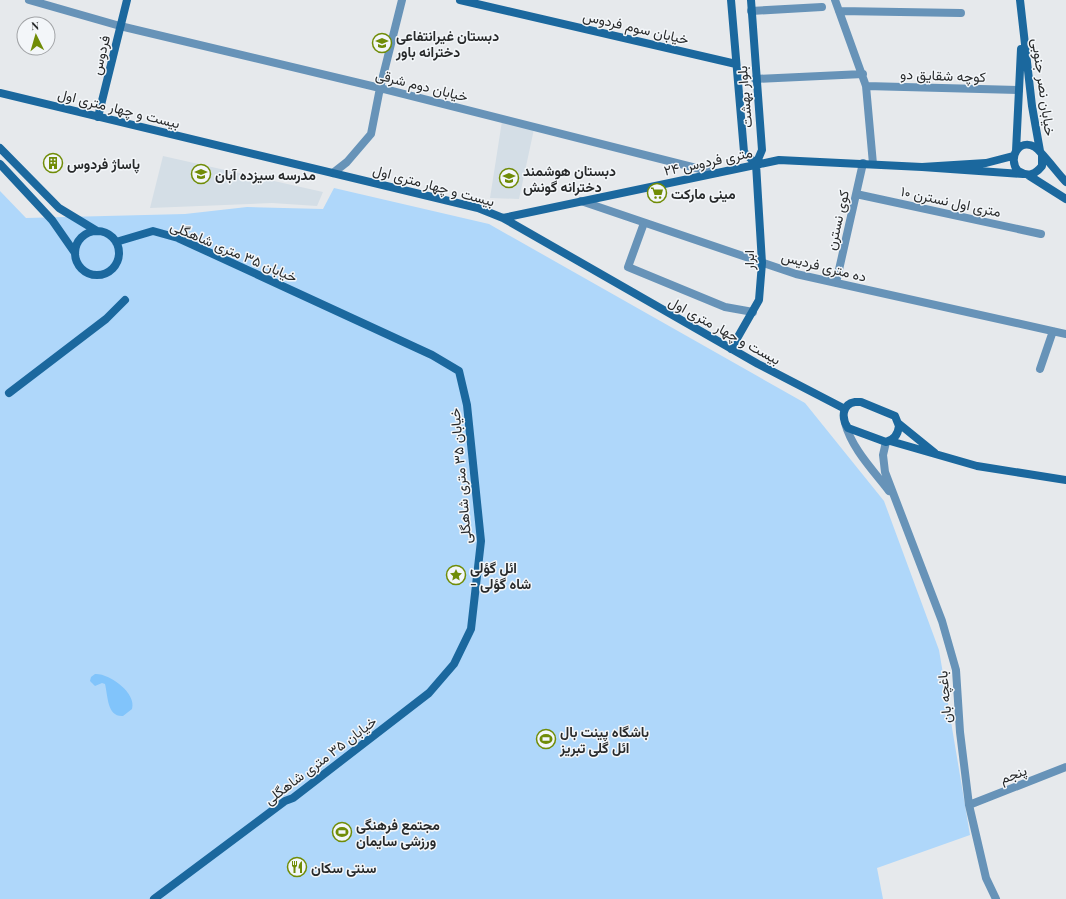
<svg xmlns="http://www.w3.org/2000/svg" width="1066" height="899" font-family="'Playfair Display',Vazirmatn,serif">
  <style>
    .built { fill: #d4dee6 }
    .green { fill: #afd7fa }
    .water { fill: #81c4fb }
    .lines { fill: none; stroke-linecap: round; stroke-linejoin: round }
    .street { stroke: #6793b8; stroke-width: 8 }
    .secondary { stroke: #1b689e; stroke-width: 8 }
    .labels { text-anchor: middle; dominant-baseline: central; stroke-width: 3; stroke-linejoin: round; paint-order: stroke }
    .street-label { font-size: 14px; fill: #282a2b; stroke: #f3f6f9 }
    .poi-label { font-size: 14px; font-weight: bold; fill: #282a2b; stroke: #f3f6f9; text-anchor: start }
  </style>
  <rect width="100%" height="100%" fill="#e6e9ec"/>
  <path class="built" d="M502 121 534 129 519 199 490 198Z
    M163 156 323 192 317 206 272 203 150 208Z"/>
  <path class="green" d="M334 188 489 224 805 403 884 501 939 650 970 835 877 868 883 899H0V191L26 218 185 214 247 207 323 209Z"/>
  <path class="water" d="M95 674C109 673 137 693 132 709L123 716C107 717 108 696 105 684L102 683 95 686 90 681 91 677Z"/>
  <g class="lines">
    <path class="street" d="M29 0 120 26 380 88 716 173
      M835 0 866 86 873 164
      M751 11 822 7
      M839 11 961 13
      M755 79 863 74
      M866 86 1019 90
      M333 173 347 162 371 134 380 88 402 0
      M856 194 1041 234
      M581 201 796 274 1066 334
      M644 223 628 267 725 307 753 312
      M836 283 863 163
      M1040 369 1053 331
      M845 423C852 449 873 470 889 491
      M886 442 883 455 885 472 942 621 956 670 960 732 969 805 986 878 996 899
      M969 805 1066 767"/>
    <path class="secondary" d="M460 0 736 64
      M731 0 744 152 756 164
      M1020 0 1032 106 1040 151
      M0 93 478 208 503 218 758 364 845 409
      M98 117 127 0
      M0 148 59 208 97 231
      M1016 151 1021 49
      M1013 156 986 163 922 167 1023 174
      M1042 156V166C1035 175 1028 177 1018 171 1007 158 1019 138 1035 147 1040 150 1060 176 1066 182
      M0 164 52 220 75 253
      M1028 175 1066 199
      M503 218 779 160 922 167
      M75 253a22 22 0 1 1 44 0a22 22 0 1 1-44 0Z
      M116 242 153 231 178 238 432 355 459 371 467 405 481 541 471 629 454 664 429 693 293 798 285 801 154 899
      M731 349 759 300 762 263 756 164 762 150 751 0
      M9 393 106 319 125 300
      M855 402H861L895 416 899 426C898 435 894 440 886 442L848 428C841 418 842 404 855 402Z
      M898 423 935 453
      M890 441 977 466 1066 480"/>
  </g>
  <defs>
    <symbol id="school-ring" viewBox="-11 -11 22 22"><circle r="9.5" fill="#f3f6f9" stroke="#708c07" stroke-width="1.5"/><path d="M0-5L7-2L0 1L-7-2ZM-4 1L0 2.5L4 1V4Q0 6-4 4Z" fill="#708c07"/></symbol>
    <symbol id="building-ring" viewBox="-11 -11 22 22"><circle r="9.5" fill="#f3f6f9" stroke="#708c07" stroke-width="1.5"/><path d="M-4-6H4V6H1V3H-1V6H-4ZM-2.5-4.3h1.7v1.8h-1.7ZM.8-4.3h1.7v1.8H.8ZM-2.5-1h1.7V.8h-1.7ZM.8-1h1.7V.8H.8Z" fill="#708c07"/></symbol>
    <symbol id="supermarket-ring" viewBox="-11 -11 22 22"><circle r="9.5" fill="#f3f6f9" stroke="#708c07" stroke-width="1.5"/><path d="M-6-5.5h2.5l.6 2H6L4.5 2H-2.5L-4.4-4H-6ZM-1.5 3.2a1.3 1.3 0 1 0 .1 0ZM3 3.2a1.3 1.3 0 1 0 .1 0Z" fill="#708c07"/></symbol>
    <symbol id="sight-ring" viewBox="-11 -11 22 22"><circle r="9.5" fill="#f3f6f9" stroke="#708c07" stroke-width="1.5"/><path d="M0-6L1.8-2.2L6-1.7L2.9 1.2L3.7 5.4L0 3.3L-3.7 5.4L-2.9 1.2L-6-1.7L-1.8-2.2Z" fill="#708c07"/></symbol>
    <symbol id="stadium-ring" viewBox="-11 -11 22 22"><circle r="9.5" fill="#f3f6f9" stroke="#708c07" stroke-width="1.5"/><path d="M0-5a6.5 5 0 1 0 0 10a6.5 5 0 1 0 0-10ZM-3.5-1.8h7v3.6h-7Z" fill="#708c07"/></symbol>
    <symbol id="restaurant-ring" viewBox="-11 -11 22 22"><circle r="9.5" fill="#f3f6f9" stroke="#708c07" stroke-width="1.5"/><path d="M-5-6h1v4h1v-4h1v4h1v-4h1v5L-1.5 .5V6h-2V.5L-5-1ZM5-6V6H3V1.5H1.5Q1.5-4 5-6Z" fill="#708c07"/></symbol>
  </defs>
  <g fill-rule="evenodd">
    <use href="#school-ring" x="371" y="32" width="22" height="22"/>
    <use href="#building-ring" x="42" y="152" width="22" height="22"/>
    <use href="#school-ring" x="190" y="163" width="22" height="22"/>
    <use href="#school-ring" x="498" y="167" width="22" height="22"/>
    <use href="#supermarket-ring" x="646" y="182" width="22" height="22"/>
    <use href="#sight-ring" x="445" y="564" width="22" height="22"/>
    <use href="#stadium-ring" x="535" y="728" width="22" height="22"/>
    <use href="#stadium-ring" x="331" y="821" width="22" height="22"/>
    <use href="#restaurant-ring" x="286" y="856" width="22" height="22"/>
  </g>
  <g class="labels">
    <g class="street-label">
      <text transform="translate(636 27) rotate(13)">خیابان سوم فردوس</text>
      <text transform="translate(100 55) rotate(-76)">فردوس</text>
      <text transform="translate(943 75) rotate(2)">کوچه شقایق دو</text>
      <text transform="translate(422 85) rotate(14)">خیابان دوم شرقی</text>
      <text transform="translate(1044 87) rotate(82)">خیابان نصر جنوبی</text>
      <text transform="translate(744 97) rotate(-95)">بلوار بهشت</text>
      <text transform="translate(119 108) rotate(14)">بیست و چهار متری اول</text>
      <text transform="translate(708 161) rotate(-12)">۲۴ متری فردوس</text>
      <text transform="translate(434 185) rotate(15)">بیست و چهار متری اول</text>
      <text transform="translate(951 201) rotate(12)">۱۰ متری اول نسترن</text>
      <text transform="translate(837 220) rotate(-77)">کوی نسترن</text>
      <text transform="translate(234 251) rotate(23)">خیابان ۳۵ متری شاهگلی</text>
      <text transform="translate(748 260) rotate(-90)">ابرار</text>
      <text transform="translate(824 266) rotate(14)">ده متری فردیس</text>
      <text transform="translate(725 330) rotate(29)">بیست و چهار متری اول</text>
      <text transform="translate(460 476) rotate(-95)">خیابان ۳۵ متری شاهگلی</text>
      <text transform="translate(944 697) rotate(-95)">باغچه بان</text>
      <text transform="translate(320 760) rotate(-37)">خیابان ۳۵ متری شاهگلی</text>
      <text transform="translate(1013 774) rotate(-21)">پنجم</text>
    </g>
    <g class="poi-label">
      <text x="396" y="35">دبستان غیرانتفاعی<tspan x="396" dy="16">دخترانه باور</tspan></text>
      <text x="67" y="163">پاساژ فردوس</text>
      <text x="523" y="170">دبستان هوشمند<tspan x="523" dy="16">دخترانه گونش</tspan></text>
      <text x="215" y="174">مدرسه سیزده آبان</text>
      <text x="671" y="193">مینی مارکت</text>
      <text x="470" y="567">ائل گؤلی<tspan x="470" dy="16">- شاه گؤلی</tspan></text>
      <text x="560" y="731">باشگاه پینت بال<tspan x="560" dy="16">ائل گلی تبریز</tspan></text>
      <text x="356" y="824">مجتمع فرهنگی<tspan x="356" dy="16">ورزشی سایمان</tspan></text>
      <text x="311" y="867">سنتی سکان</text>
    </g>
  </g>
  <g transform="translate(36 36) rotate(355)"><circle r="19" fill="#f3f6f9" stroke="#a2a4a7"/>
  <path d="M0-3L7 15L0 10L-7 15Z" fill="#708c07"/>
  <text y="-6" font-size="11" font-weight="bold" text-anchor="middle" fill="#282a2b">N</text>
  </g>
</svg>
